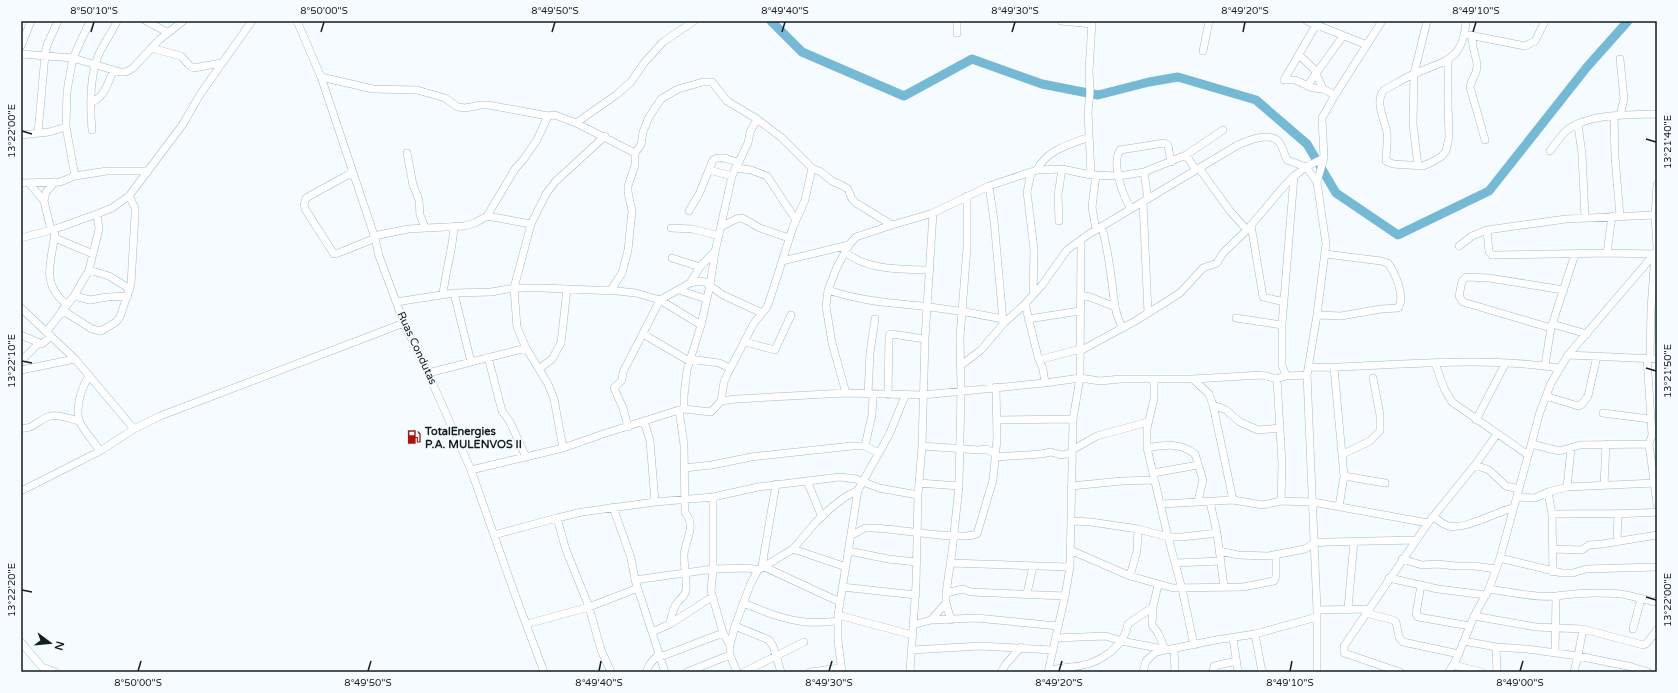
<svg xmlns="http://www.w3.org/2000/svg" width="1678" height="693" font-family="'Varela Round',sans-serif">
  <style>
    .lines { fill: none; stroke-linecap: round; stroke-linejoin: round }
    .river { stroke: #76b9d5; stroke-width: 9 }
    .minor-casing { stroke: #9dbecc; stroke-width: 8 }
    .minor { stroke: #fff; stroke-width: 7 }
    .ticks { fill: none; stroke: #111e23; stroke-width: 1.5 }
    .labels { text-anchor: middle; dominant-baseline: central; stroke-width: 3.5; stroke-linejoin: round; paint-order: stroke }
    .street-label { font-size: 11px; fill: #111e23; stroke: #f5fbfe }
    .poi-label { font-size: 11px; font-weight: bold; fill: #111e23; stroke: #f5fbfe; text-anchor: start }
    .neatline { fill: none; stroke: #111e23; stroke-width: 1.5 }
    .ticks-label { font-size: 10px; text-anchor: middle; fill: #111e23 }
  </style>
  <rect width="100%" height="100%" fill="#f5fbfe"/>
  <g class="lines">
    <path class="river" d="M771 21 802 52 904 96 972 59 1042 84 1098 95 1149 82 1178 77 1256 100 1307 144 1336 193 1398 235 1489 191 1587 67 1628 21"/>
    <defs>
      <path id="minor" d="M146 21 167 32
        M297 21 321 77 375 238 379 256 404 323 428 373 471 470 513 589 544 672
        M1061 21 1092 24
        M1307 21 1367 45
        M1316 25 1284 80H1295L1313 88 1323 89
        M957 33V21
        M1469 35 1525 46 1535 41 1545 21
        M1473 35C1470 46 1477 56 1477 66 1477 75 1471 79 1470 87L1485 140
        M21 46 31 21
        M151 48 181 56 190 66 194 68 221 63
        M1203 51 1209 21
        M21 54 73 58 120 72H126L133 68 159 40 183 21
        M1299 55 1314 69 1323 89 1335 95
        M1620 59 1624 99 1620 115
        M1448 60V104L1449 137 1446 151 1442 156 1434 161 1423 166 1393 164 1386 161C1386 152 1388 142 1387 133 1385 120 1374 102 1384 90 1394 85 1404 78 1414 74 1446 60 1463 61 1466 21
        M321 77 373 89 417 90 445 98 458 107 465 108 481 105H488L548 116 555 115 576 123 616 95 631 82 644 63 663 42 694 21
        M1307 86 1343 36
        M92 102C105 97 108 81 114 70
        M1614 116 1615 157 1620 216
        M576 123 635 153
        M1578 125 1582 154 1585 217
        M92 130C90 108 90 77 98 56 103 44 112 33 117 21
        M38 133 45 55 47 45 58 21
        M21 135 49 132 66 127
        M1550 151C1555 144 1560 137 1566 131 1587 113 1631 115 1657 114
        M407 153 413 185 419 200 420 215 425 227
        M1186 155 1196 170
        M1418 166 1413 124 1414 74 1427 21
        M735 168 751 170 767 176 796 220
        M1199 168 1230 211 1247 230
        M709 170 732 176
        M1037 170C1046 150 1071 144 1089 137
        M353 172 306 198 304 205 305 209 334 254C337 254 368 241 375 238
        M1144 172 1148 199
        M1031 173 1027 192 1034 249 1033 294
        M1091 175 1088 112 1090 93 1089 71 1092 21
        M75 176 66 127 67 91 73 58 90 21
        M21 183 60 182 75 176 107 171H148
        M29 183 44 201 51 230
        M1657 185 1655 215 1657 248
        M989 186 994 220 1003 321
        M44 201 46 192 55 182
        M1143 202 1148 313
        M1131 209C1123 196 1111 164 1120 150L1164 143 1168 145 1171 162
        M689 211 699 194 713 160C720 155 730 160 738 162
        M487 216 515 169 523 160 537 140 548 116
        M1059 221 1058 195 1062 169
        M1251 225 1263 297 1284 302
        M721 227 736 219 742 218 760 228 789 238
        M1102 227C1106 243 1109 260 1111 276 1114 294 1113 312 1123 328
        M671 228 693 229 719 236
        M55 229C54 258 38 281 66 304
        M1096 230 1092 207 1096 175
        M1487 230 1489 252 1492 255 1607 253 1655 254 1651 309 1650 358
        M374 236 408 229 464 226 475 223 487 216 531 224
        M21 238 55 229 97 214 112 208 129 196 183 124 201 93 252 21
        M55 238 93 254
        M1459 246 1472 236 1487 230 1566 219 1655 215
        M845 252C868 271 902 269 930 270
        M1607 253 1612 216
        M672 258 700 267
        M782 261 849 245
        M89 270 109 276 130 289
        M690 283 699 281 705 282 723 295 762 313
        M611 290 622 273 628 250 632 211 628 192V186L635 165V153L641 145 643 132 649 117 661 99 678 89 703 82H712L727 101 757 119 782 138 812 168 821 172 832 181 843 186 848 189 852 199 856 203 892 225
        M679 290 706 299
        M828 290C864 302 893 303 930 307 955 310 979 314 1003 319
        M454 293 471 362
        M443 295C445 272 453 250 454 226
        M1081 295 1090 297 1115 307
        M74 296 90 300 107 297 128 296
        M396 302 454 293 491 292 514 288H542L617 291 636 293 660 300 701 325
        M1025 304 1038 357 1043 369 1045 383
        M21 308 75 359 134 429
        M62 310 92 329 101 331 116 322 120 317 131 284 135 214V208L129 196
        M1317 315 1341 316 1381 309 1398 308C1406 297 1395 273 1388 263L1381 261 1325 254
        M1236 318 1282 325
        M1028 319 1080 311
        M1552 324 1587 334
        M1551 328 1463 302 1459 296 1462 281 1466 277 1489 278 1564 290
        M47 331 74 296 89 270 99 229 97 214
        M643 334 689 361
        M21 335 42 344 51 336
        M745 342 775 350 791 315
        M1080 351 1137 320 1180 293 1203 268 1217 263 1223 253 1247 230 1285 185 1294 176 1306 167 1324 158
        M1568 355 1657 359
        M488 357 502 411 510 422 526 457
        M1647 358 1652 435 1649 444 1657 504
        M689 359 719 363 730 368
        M1039 360 1080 349
        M21 361 39 343
        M1435 363 1444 388 1452 402 1528 455
        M1545 365 1551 328 1575 254
        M960 366 981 350 1004 323 1025 304 1042 285 1067 250 1089 234 1236 146C1246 141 1270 131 1279 142 1283 147 1284 154 1287 160L1306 167 1317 182
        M1308 367C1332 368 1356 366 1381 365 1440 362 1501 359 1559 368
        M1334 368 1344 476 1339 507
        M539 369 552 359 561 343 567 289
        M21 370 75 359
        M428 373 526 348
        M89 375C82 388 75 404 79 420 82 429 95 443 100 451
        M1286 376 1282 365V325L1294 176
        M1154 379V399L1147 428V448L1168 537 1182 589 1194 645
        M1193 379 1209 394 1213 405 1233 500
        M1277 379 1282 464 1281 501 1313 502 1428 523
        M846 393 832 343 826 306 828 290 837 267 849 245 856 237 892 225 933 213 989 186 1037 170 1062 169 1091 175 1119 176 1144 172 1186 155 1223 130
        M868 394 870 353 875 319
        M888 395 889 335 891 334 925 339
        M1546 396 1578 406 1581 405 1588 396 1597 356
        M721 401 724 382 727 375 754 323 767 307 770 299 793 227 805 200 812 168
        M1213 405 1226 410 1240 422 1258 430 1280 428
        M684 409V396L687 370 701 325 710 285 715 252 732 176 748 143 750 132 757 119
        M1603 413 1650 419
        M997 420 1073 419
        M1476 420 1505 364
        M644 421 650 441 655 502
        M628 427 623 408 614 388 622 380 623 372 660 300 690 283 700 267 714 252
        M21 428C33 430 39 419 50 416 59 414 71 419 79 421
        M1531 444 1559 451 1580 445 1649 444
        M865 446 872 415 873 394
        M922 446 979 450 986 449 996 454
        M563 448 554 399 548 384 526 348 517 327 514 288 531 224 546 194 555 182 605 136
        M1147 448C1165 445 1180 442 1195 454L1203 480 1198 501
        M1072 450 1097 436 1148 422
        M1343 454 1370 441 1380 431V415L1373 378
        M996 457 1041 454 1051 452 1061 455 1072 453
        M1475 465 1489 470 1506 486 1519 489
        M684 468 712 465 751 457 852 446H865L879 453
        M471 470 563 448 606 433 679 410 684 409 711 412 721 401 736 399 846 393 923 395 1045 383 1080 378 1100 381 1121 379H1193L1262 375 1277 379 1286 376 1307 375
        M1153 473 1198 465
        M1344 476 1385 483
        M807 481 822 517
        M919 483 959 486
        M776 484 762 566 840 602
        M1604 485 1606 444
        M1071 486 1122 481 1154 480
        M1567 487 1571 449
        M21 491 100 451 134 429 160 416 404 323
        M1548 492 1552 514 1553 572
        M713 497V569L711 591 723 633 730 645
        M1517 497 1535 498 1548 492 1567 487 1655 483
        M1210 502 1217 533 1224 587
        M1161 504 1233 500 1263 505 1281 501
        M613 507 631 558 635 580 652 632
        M1552 514C1587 513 1622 515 1657 512
        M1433 516C1438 520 1443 525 1449 526 1466 530 1495 512 1513 508
        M557 518 582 512 655 502 713 497 758 487 840 477 856 479 879 488 918 495
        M1071 521 1091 522 1138 529 1168 537H1182L1217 533
        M494 535 557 518 566 550 589 607 601 650 611 672
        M852 535 865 528H872C895 528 960 541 977 534L993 480 997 439 996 387
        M1617 541 1618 515
        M793 549 846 567
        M1553 549 1582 550 1589 545 1602 544 1657 535
        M1070 550 1130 576 1173 588 1243 587 1274 581 1276 577V555
        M849 551 888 559 917 562
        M1220 551 1238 555 1268 556 1305 549 1314 543 1328 542 1416 540
        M1500 558 1562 573H1573L1586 569 1657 567
        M1402 559 1422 565 1437 564 1456 566H1474L1496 569
        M951 563 1070 567
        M1176 563 1221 561
        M1130 576 1137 551 1138 529
        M1389 578 1438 589 1486 595
        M635 580 713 569 748 568 758 570
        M1158 585 1153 607 1152 625 1158 633 1165 649
        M1421 585 1416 614 1418 617 1470 626
        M842 587 916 595
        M1489 589C1510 592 1535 598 1556 596 1578 593 1599 592 1621 594 1633 596 1645 600 1657 602
        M946 593 963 589 971 592 1065 596
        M1027 594 1033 566
        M743 603C763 611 784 620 806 622 817 623 827 622 838 621
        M1348 608 1354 541
        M1317 610 1368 609
        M1366 613 1393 620 1396 622 1399 637 1403 642 1459 654
        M838 615 913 635
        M1474 616 1536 627 1583 629 1643 645 1646 644 1657 630
        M931 620 946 603
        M951 620 946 603V593L952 552 959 486 961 390 960 337 967 248V196
        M527 624 589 607 638 588
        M670 624 712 597
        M913 625 931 620 976 618 1058 626
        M735 626 769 640 773 646 781 672
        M1633 629 1641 599
        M1255 634 1262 672
        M1056 638 1106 636 1121 641 1163 649
        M1233 638 1238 672
        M1464 641 1496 647 1527 649 1578 656 1632 667 1648 672
        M21 642 42 667 55 672
        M1496 647 1497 672
        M1174 649 1175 672
        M912 650 980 646 1053 650
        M1555 653 1556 596
        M659 654 665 672
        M730 655 737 672
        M660 657 723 633
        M1454 665 1481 672
        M1070 667C1095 666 1123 650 1128 624L1153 607
        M1049 670 1070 667V672
        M646 672 650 664 659 654 652 632 670 624C671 618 673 608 677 603 681 598 685 596 686 590 687 578 684 567 684 555 685 541 697 525 685 513L684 445 679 410
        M687 672 730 655V645L735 626 750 585 758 570 793 549 816 522 831 508 845 497 858 490 889 435 905 396
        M744 672 804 642
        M810 672 840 668
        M842 672 838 641V615L858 490
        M910 672 916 584 918 495 922 446 925 339 933 213
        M1001 672 1006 664 1021 647
        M1048 672 1065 596 1070 567 1073 419 1080 378 1081 240
        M1143 672 1146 661 1156 652 1216 640 1255 634 1317 617
        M1213 672 1214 666 1236 661
        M1317 672V610L1307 375 1317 315 1326 244 1317 182 1324 158 1322 118 1335 95 1382 21
        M1400 672 1344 653V646L1428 523 1475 465 1497 434
        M1449 672 1457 658 1474 616 1489 589 1500 558 1540 412 1551 383 1568 355 1657 251
        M1574 672 1578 656 1583 629"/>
    </defs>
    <use href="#minor" class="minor-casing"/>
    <use href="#minor" class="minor"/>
  </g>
  <path class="ticks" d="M91 32 94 22M321 32 324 22M552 32 555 22M782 32 785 22M1012 32 1015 22M1243 32 1245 22M1473 32 1476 22M22 131 32 134M1646 139 1656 142M22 361 32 363M1646 368 1656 371M22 590 32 592M1646 597 1656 600M138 671 141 661M368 671 371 661M599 671 601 661M829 671 832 661M1059 671 1062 661M1290 671 1292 661M1520 671 1523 661"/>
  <defs>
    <symbol id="fuel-bare" viewBox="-9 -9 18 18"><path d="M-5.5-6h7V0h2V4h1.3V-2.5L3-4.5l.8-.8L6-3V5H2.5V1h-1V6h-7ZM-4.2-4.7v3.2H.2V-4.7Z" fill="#a91611" stroke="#f5fbfe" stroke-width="2.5" paint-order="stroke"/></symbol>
  </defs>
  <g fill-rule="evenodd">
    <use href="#fuel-bare" x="404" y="427" width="20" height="20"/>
  </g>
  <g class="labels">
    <g class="street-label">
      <text transform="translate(417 348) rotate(65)">Ruas Condutas</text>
    </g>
    <g class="poi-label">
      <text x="425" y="431">TotalEnergies<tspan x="425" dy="13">P.A. MULENVOS II</tspan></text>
    </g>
  </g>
  <rect width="1678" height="693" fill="none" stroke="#f5fbfe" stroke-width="44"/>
  <g transform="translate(50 643) rotate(106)" stroke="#f5fbfe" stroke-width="3" paint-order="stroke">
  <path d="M0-3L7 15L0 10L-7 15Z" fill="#111e23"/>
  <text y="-6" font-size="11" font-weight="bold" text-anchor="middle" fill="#111e23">N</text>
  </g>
  <rect x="22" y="22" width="1634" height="649" class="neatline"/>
  <g class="ticks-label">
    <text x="94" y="14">8°50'10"S</text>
    <text x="324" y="14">8°50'00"S</text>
    <text x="555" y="14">8°49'50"S</text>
    <text x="785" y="14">8°49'40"S</text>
    <text x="1015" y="14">8°49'30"S</text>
    <text x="1245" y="14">8°49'20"S</text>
    <text x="1476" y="14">8°49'10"S</text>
    <text transform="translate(11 131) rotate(-90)" y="4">13°22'00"E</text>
    <text transform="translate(1667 142) rotate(-90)" y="4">13°21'40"E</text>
    <text transform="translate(11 361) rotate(-90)" y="4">13°22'10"E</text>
    <text transform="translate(1667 371) rotate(-90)" y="4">13°21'50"E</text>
    <text transform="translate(11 590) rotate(-90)" y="4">13°22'20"E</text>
    <text transform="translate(1667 600) rotate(-90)" y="4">13°22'00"E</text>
    <text x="138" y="686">8°50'00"S</text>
    <text x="368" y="686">8°49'50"S</text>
    <text x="599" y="686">8°49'40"S</text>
    <text x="829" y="686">8°49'30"S</text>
    <text x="1059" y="686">8°49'20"S</text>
    <text x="1290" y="686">8°49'10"S</text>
    <text x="1520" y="686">8°49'00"S</text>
  </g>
</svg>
